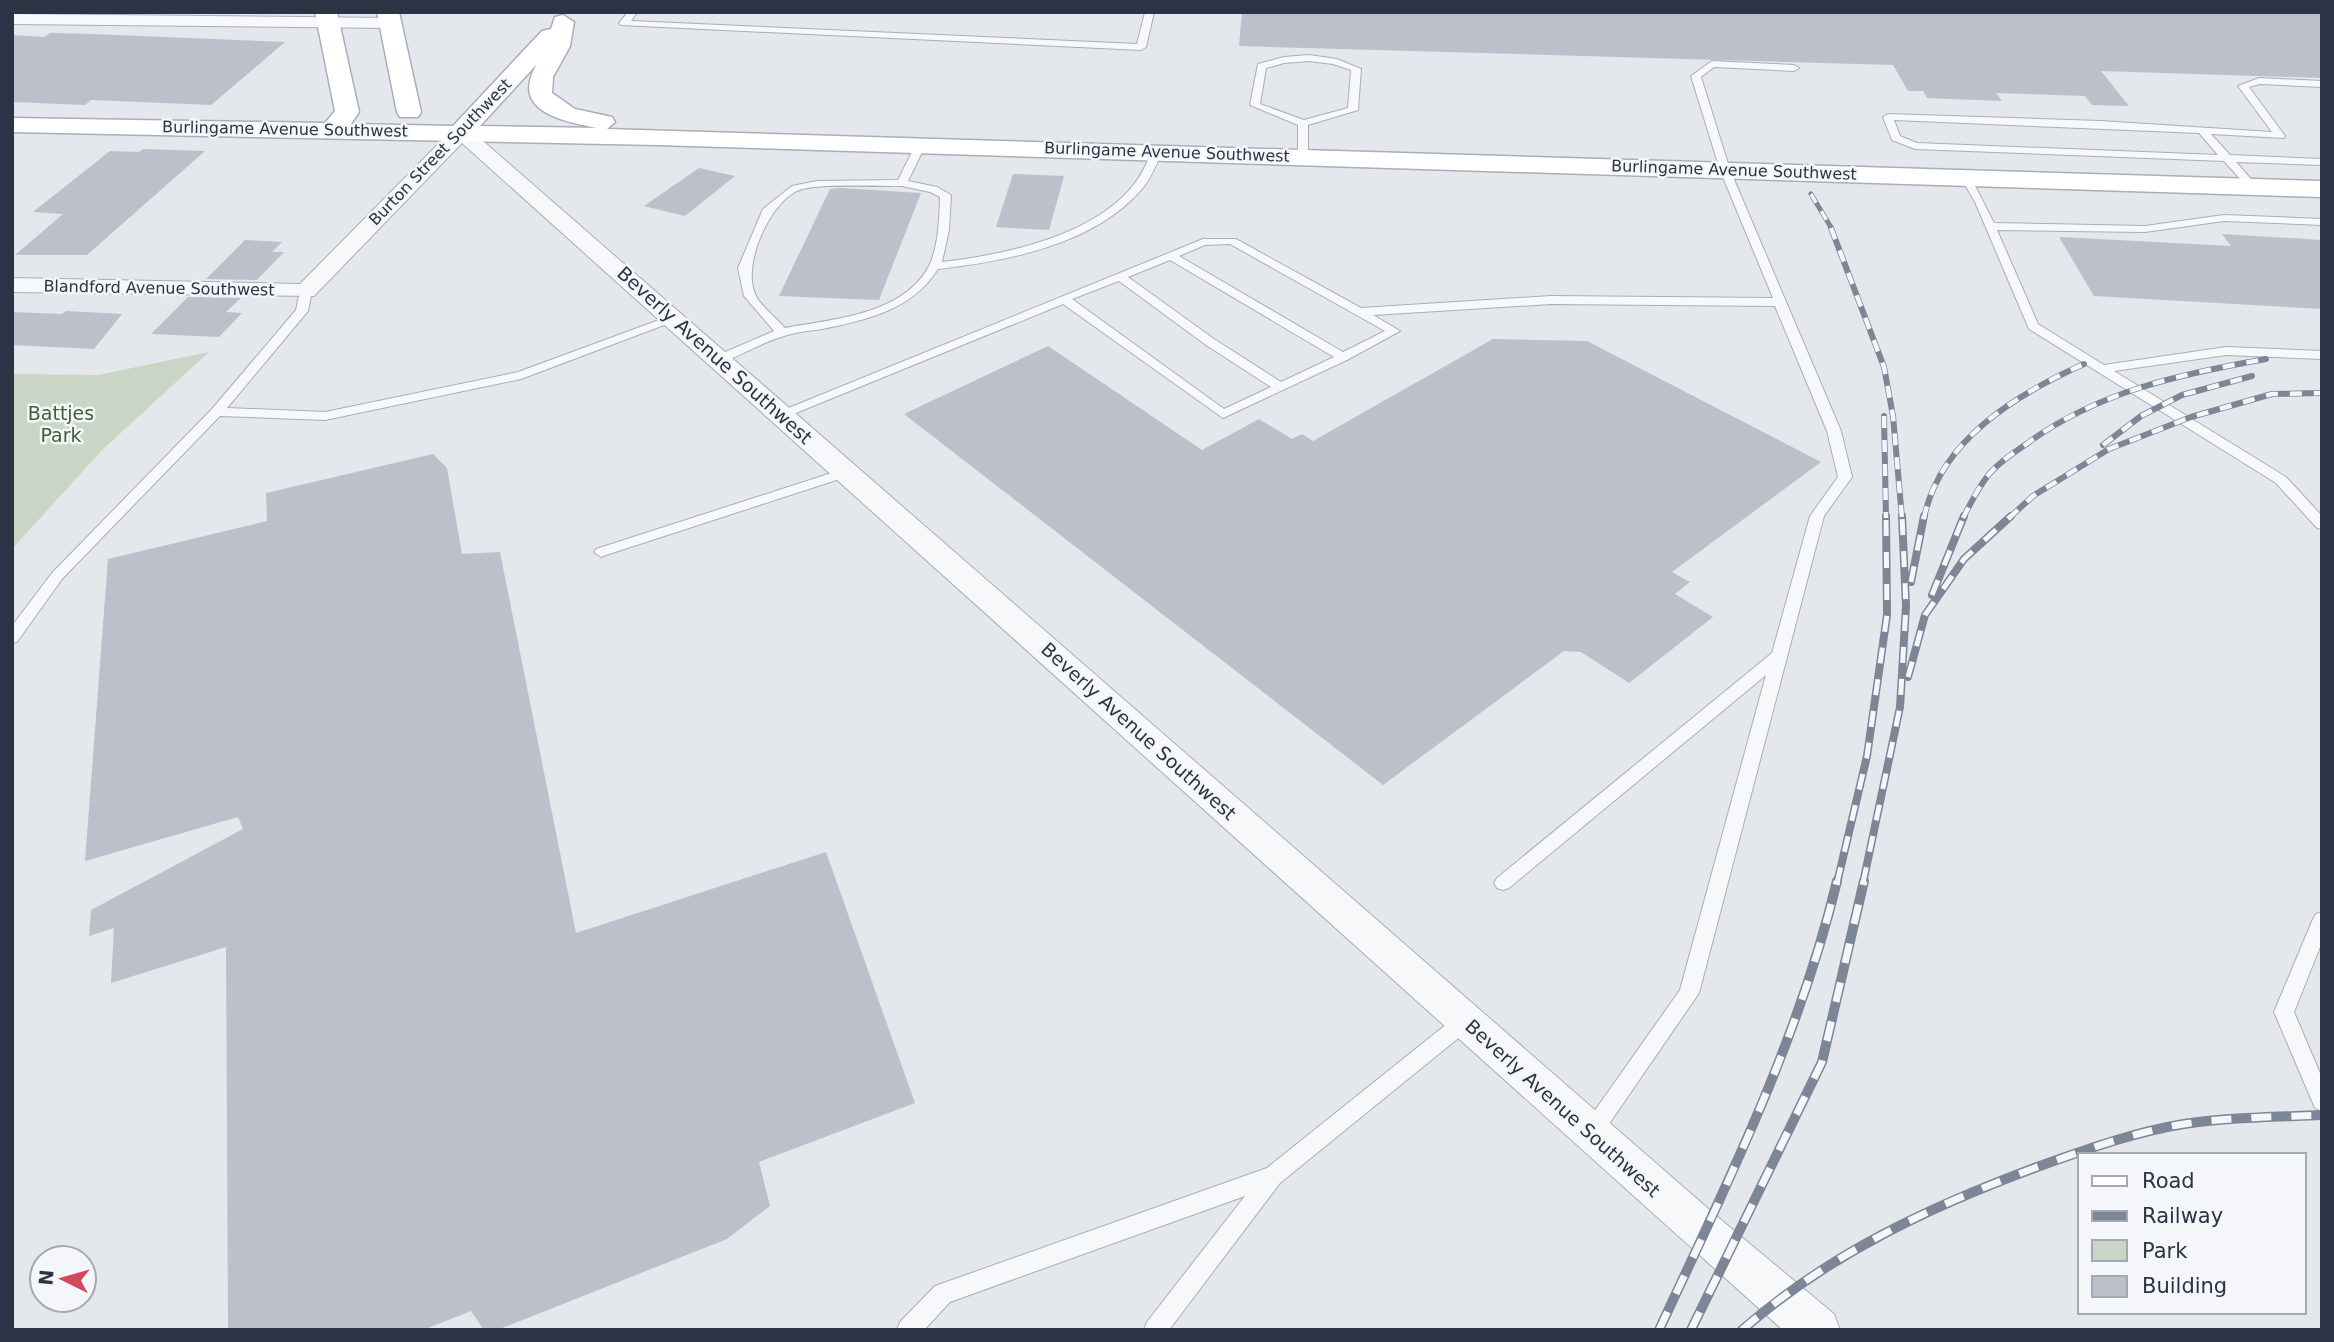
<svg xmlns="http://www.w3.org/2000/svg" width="2334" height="1342" font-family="'DejaVu Sans',sans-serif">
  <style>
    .green { fill: #c9d6c5 }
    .building { fill: #bbc0ca }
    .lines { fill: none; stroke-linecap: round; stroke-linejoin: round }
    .lane-casing { stroke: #a9aeb7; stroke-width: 2 }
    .street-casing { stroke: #a9aeb7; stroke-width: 2 }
    .secondary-casing { stroke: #a9aeb7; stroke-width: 3 }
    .lane { fill: #f7f8fa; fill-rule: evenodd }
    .street { fill: #f7f8fa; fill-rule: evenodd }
    .secondary { fill: #fff; fill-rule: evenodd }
    .rail-far3-casing { stroke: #7d8696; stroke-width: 5 }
    .rail-far2-casing { stroke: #7d8696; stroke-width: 6 }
    .rail-far1-casing { stroke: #7d8696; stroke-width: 8 }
    .rail-casing { stroke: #7d8696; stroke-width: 10 }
    .rail-far3 { stroke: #f4f6f9; stroke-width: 3.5; stroke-dasharray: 10; stroke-linecap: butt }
    .rail-far2 { stroke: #f4f6f9; stroke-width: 4.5; stroke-dasharray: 12; stroke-linecap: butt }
    .rail-far1 { stroke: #f4f6f9; stroke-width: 5; stroke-dasharray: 16; stroke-linecap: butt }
    .rail { stroke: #f4f6f9; stroke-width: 7; stroke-dasharray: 20; stroke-linecap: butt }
    .labels { text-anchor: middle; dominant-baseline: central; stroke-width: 5; stroke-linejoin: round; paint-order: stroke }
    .far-street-label { font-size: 16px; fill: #2b3445; stroke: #f4f6f9 }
    .street-label { font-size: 19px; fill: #2b3445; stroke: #f4f6f9 }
    .park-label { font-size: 19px; fill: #3f6138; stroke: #f4f6f9 }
  </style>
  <rect width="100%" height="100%" fill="#e4e7ec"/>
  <path class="green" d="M209 352 103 449 12 549V374L98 375Z"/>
  <path class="building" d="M1242 12H2322V78L2101 71 2129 106 2092 105 2085 96 1996 93 2002 101 1927 98 1923 91H1908L1893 65 1239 46Z
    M50 33 92 34 285 42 211 105 91 100 85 105 12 102V35L45 37Z
    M143 149 205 151 87 255H15L63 214 33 212 110 151 139 152Z
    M699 168 735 176 685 216 644 206Z
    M1013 174 1064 176 1049 230 996 227Z
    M841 188 921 193 879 300 779 296 830 189Z
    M2222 234 2322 240V309L2094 296 2059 237 2231 246Z
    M245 240 282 242 272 252H284L257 280 206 279Z
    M188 297 241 298 226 312 242 313 219 337 151 334Z
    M66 311 122 314 94 349 12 345V312L62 314Z
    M1493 339 1587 341 1821 462 1672 572 1690 582 1675 594 1713 617 1629 683 1581 652 1564 651 1383 785 904 414 1048 346 1202 450 1259 419 1292 439 1302 434 1313 441Z
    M433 454 447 468 462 554 500 552 576 933 826 852 915 1103 759 1162 770 1206 727 1239 497 1330H484L471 1311 423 1330H228L226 947 111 983 114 928 89 936 91 910 243 829 238 817 85 861 108 559 267 521 266 493Z"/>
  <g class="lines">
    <defs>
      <path id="lane" d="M628 12H637L631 21 1137 44 1145 12H1154L1146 47 1141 50 621 25 619 23Z
        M1309 55 1337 59 1361 69 1358 110 1308 125V157L1303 160 1298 157V125L1250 105 1258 64 1284 57ZM1309 61 1333 64 1351 70 1348 108 1304 120 1260 104 1266 68 1284 63Z
        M1712 61 1794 65 1799 68 1794 71 1714 67 1701 77 1730 170 1841 431 1852 477 1824 516 1699 993 1598 1140 1591 1142 1584 1140 1581 1133 1584 1126 1680 990 1766 675 1509 888 1503 890 1497 888 1494 883 1497 878 1772 653 1810 516 1838 477 1827 431 1775 306 1551 304 1373 315 1400 331 1347 360 1223 418 1063 304 786 417H776L774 414 1203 239H1236L1361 308 1551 296 1773 298 1720 170 1691 76ZM1230 244 1385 331 1343 352 1179 256 1205 245ZM1170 260 1334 357 1281 382 1214 339 1128 277ZM1119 281 1206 345 1271 387 1224 409 1072 299Z
        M2259 78 2322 81V87L2260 84 2249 87 2285 136 2284 138 2211 134 2230 155 2322 159V165L2236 162 2258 187 2253 190 2249 189 2224 161 1915 149 1892 140 1883 117 1888 114 2100 121 2272 132 2238 86ZM1894 120 2199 133 2218 155 1917 143 1900 136Z
        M916 144 925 146 908 181 937 187 951 195 949 230 942 262C1004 255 1095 236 1135 183 1143 173 1147 161 1153 150L1162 152C1156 165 1151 179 1141 190 1093 245 1007 261 938 269 912 310 867 320 822 329 809 331 796 332 784 336 764 342 744 353 724 362H716V356L774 331 744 296 738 268 763 209 792 186 817 181 898 180ZM902 186 930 192 940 197C939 219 939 245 929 266 903 315 833 319 785 328 776 318 762 307 756 296 741 267 768 207 795 192 813 182 878 187 902 186Z
        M1962 176 1971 178 1994 223 2145 226 2224 215 2322 219V225L2224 221 2145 232 1997 230 2038 324 2104 365 2226 347 2322 351V359L2226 355 2114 371 2286 477 2322 516V529L2317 528 2276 483 2029 329 1975 202 1961 178Z
        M306 287 312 291 308 311 227 408 325 412 518 372 670 316 674 315 680 319 521 379 325 420 220 416 62 579 17 642 12 643V626L52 573 212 409 296 310 300 291Z
        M847 468 854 472 852 475 606 555 601 557 594 552 596 549Z
        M2322 912V942L2294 1012 2322 1078V1111L2315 1108 2274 1012 2313 919 2316 914Z
        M1465 1013 1472 1015 1475 1021 1472 1027 1280 1183 1169 1330H1144L1147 1322 1245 1196 950 1302 924 1330H897L900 1322 935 1286 1267 1168 1458 1015Z"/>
      <path id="street" d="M12 14 390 18 399 23 390 28 12 24Z
        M461 126 468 128 1720 1219 1834 1314 1840 1330H1783L462 143 314 296 12 292V278L300 284 454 128Z"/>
      <path id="secondary" d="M315 12H337L359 112 351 124 453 126 542 31 551 29 555 17 563 15 574 22 570 46 553 77 552 93 575 109 612 117 615 122 607 129 2322 181V197L657 145 12 132V118L325 123 335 111ZM537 64C509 111 562 121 597 128L480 126Z
        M377 12H399L421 112 418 117H400L397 112Z"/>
    </defs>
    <use href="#lane" class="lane-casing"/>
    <use href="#street" class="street-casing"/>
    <use href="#secondary" class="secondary-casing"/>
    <use href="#lane" class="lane"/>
    <use href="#street" class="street"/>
    <use href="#secondary" class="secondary"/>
    <defs>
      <path id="rail-far3" d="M1811 194 1832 229"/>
      <path id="rail-far2" d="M1831 228 1884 367 1893 416 1902 518
        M1884 416 1886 518
        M2103 445 2141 416 2182 395 2252 376
        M1924 518C1940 440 2017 394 2084 364
        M1963 518C1971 503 1979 485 1991 472 2001 461 2013 453 2025 445 2096 392 2180 374 2266 359
        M2009 518 2033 496 2109 449 2191 417 2272 394 2322 393"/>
      <path id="rail-far1" d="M1911 582 1924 516
        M1932 595 1964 516
        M1908 677 1925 615 1964 559 2011 516
        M1837 883 1867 756 1887 615 1886 516
        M1863 883 1900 707 1906 606 1902 516"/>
      <path id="rail" d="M1659 1330C1727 1184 1799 1039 1837 881
        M1691 1330 1822 1062 1864 881
        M1742 1330C1829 1254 1929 1207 2037 1167 2085 1150 2134 1132 2184 1124 2230 1117 2276 1117 2322 1115"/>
    </defs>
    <use href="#rail-far3" class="rail-far3-casing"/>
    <use href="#rail-far2" class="rail-far2-casing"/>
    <use href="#rail-far1" class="rail-far1-casing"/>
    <use href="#rail" class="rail-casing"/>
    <use href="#rail-far3" class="rail-far3"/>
    <use href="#rail-far2" class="rail-far2"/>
    <use href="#rail-far1" class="rail-far1"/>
    <use href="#rail" class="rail"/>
  </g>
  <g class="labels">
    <g class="far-street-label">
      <text transform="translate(285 129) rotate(1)">Burlingame Avenue Southwest</text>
      <text transform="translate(440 152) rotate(-46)">Burton Street Southwest</text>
      <text transform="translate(1167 152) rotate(2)">Burlingame Avenue Southwest</text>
      <text transform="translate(1734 170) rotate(2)">Burlingame Avenue Southwest</text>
      <text transform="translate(159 288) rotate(1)">Blandford Avenue Southwest</text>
    </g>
    <g class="street-label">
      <text transform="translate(715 355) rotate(42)">Beverly Avenue Southwest</text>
      <text transform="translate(1139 731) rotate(42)">Beverly Avenue Southwest</text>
      <text transform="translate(1563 1108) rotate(42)">Beverly Avenue Southwest</text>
    </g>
    <g class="park-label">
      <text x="61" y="413">Battjes<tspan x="61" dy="22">Park</tspan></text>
    </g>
  </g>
  <rect width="2334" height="1342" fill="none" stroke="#2b3445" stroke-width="28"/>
  <rect x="2078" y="1153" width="228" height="161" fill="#f4f6f9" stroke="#a4a8b1" stroke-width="2"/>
  <rect x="2092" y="1176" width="35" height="10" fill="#ffffff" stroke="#a4a8b1" stroke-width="2"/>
  <text x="2142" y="1188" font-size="21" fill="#2b3445">Road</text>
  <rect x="2092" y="1211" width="35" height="10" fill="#7d8696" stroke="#a4a8b1" stroke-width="2"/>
  <text x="2142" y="1223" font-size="21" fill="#2b3445">Railway</text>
  <rect x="2092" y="1240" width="35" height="21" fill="#c9d6c5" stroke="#a4a8b1" stroke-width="2"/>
  <text x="2142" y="1258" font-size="21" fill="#2b3445">Park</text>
  <rect x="2092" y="1276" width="35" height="21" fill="#bbc0ca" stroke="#a4a8b1" stroke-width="2"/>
  <text x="2142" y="1293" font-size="21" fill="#2b3445">Building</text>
  <g transform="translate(63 1279) rotate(275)"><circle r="33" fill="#f4f6f9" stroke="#a4a8b1" stroke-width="2"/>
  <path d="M0-5L12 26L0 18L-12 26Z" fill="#d1495b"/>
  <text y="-10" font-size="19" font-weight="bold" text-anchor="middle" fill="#2b3445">N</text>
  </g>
</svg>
